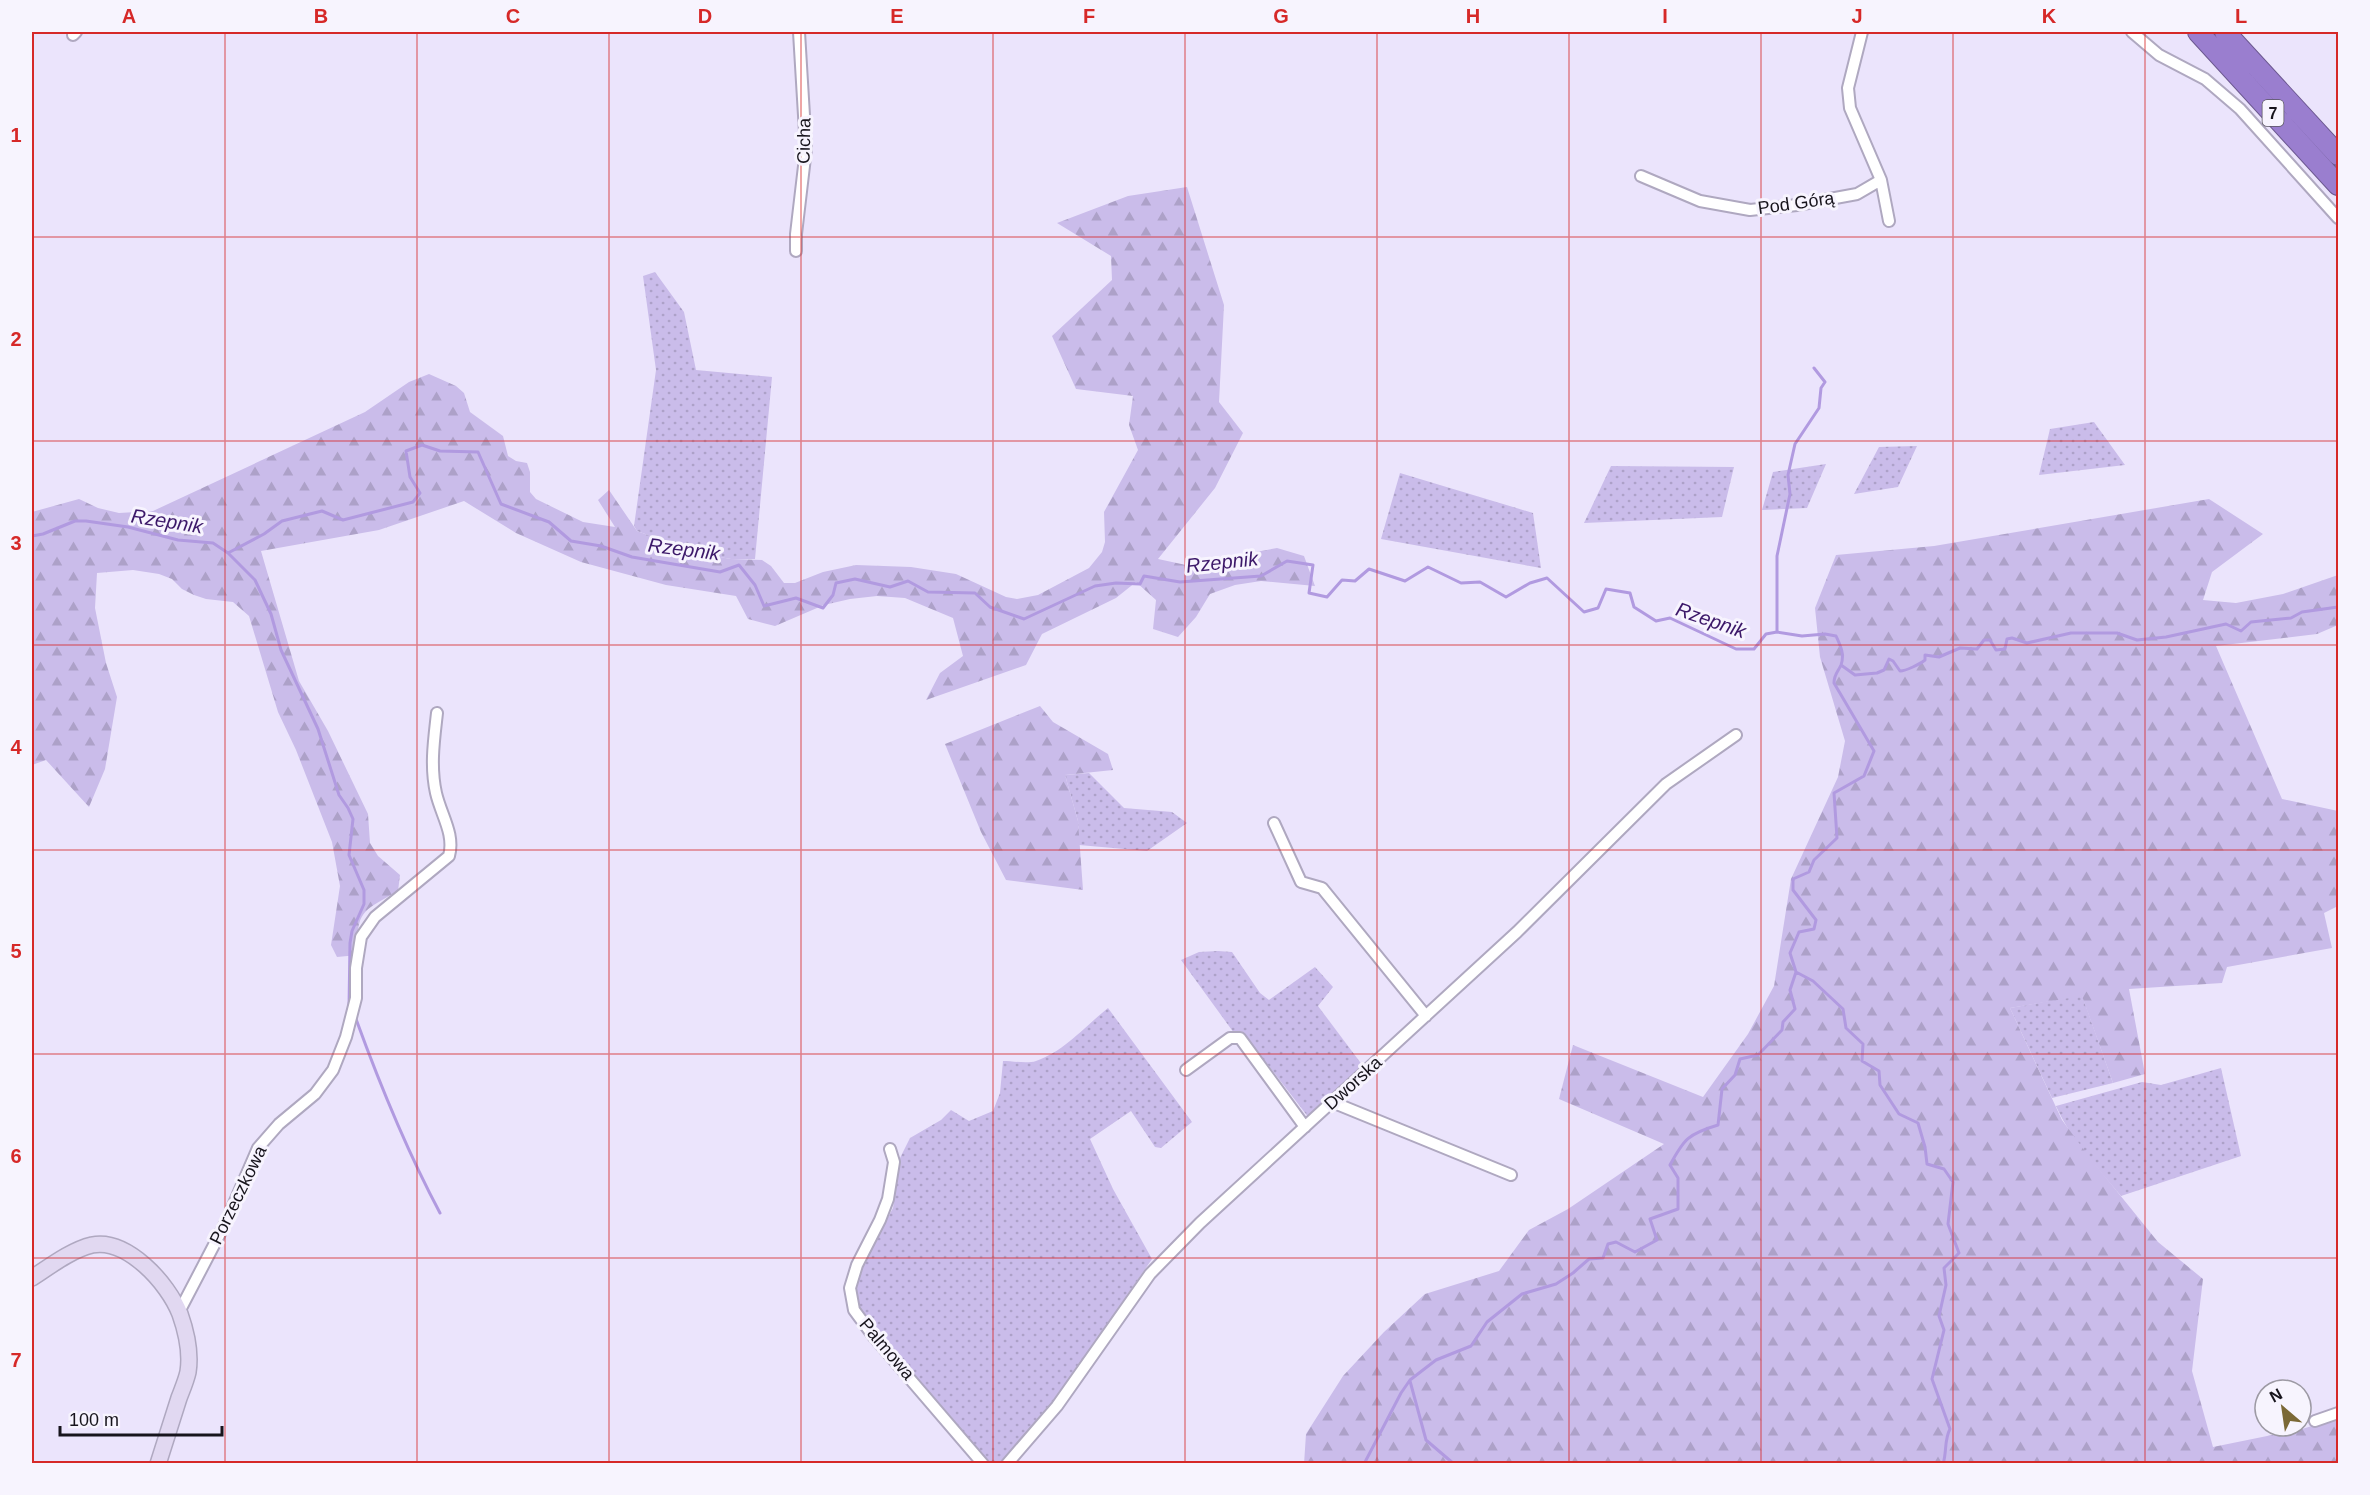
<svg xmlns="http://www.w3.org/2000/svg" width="2370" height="1495" font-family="Arial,sans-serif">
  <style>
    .grass { fill: url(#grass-dots) }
    .forest { fill: url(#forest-firs) }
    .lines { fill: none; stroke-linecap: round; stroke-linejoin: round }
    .stream { stroke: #b19ae0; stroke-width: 3 }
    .street-casing { stroke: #afa8c0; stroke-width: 14 }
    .secondary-casing { stroke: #afa8c0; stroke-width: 18 }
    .highway-casing { stroke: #6c5990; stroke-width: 22 }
    .street { stroke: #fff; stroke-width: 10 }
    .secondary { stroke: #e1d8f1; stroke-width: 15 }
    .highway { stroke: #9a7ecf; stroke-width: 20 }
    .grid { fill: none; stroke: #d62828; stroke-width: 1.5; stroke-opacity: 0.55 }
    .labels { text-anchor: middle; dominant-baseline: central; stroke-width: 6; stroke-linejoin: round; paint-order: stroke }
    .shield { fill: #f7f4fe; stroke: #5a5760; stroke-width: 1.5 }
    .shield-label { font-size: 16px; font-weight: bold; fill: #17141c }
    .street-label { font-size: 18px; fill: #17141c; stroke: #f7f4fe }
    .water-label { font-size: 20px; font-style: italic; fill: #3c1869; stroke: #f7f4fe }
    .neatline { fill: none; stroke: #d62828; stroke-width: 2 }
    .grid-label { font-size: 20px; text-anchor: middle; font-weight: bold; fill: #d62828 }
  </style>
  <defs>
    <pattern id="grass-dots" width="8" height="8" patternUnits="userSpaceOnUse" patternTransform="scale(1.5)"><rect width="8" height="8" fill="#cabcea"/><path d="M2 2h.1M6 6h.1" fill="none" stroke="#ada1c8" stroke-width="1.8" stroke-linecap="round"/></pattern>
    <pattern id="forest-firs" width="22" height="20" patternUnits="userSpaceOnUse" patternTransform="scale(1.5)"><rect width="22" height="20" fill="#cabcea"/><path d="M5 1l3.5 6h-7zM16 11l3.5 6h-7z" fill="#ada1c8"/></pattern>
  </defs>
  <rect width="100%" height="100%" fill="#ebe4fc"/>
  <path class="grass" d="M655 272 684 312 696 370 772 377 755 559H731L697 553 637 531 634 526 656 370 643 276Z
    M2094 422 2125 465 2039 475 2050 429Z
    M1917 446 1898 487 1854 494 1879 447Z
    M1826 464 1807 508 1762 510 1773 472Z
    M1611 466 1734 467 1722 517 1584 523Z
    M1400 473 1533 513 1541 568 1381 539Z
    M1089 773 1124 808 1172 812 1187 823 1147 851 1079 845 1078 821 1065 775Z
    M1218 951 1232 952 1260 993 1269 1000 1315 967 1333 987 1318 1006 1363 1066 1309 1118 1244 1034 1234 1033 1181 960 1199 952Z
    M2082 995 2113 1083 2052 1098 2010 1008Z
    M1108 1008 1192 1122 1161 1148 1155 1147 1131 1111 1090 1139 1113 1189 1152 1259 1042 1419 1002 1463H987L863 1314 855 1299V1278L893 1208 900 1158 910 1138 941 1120 951 1110 969 1121 993 1111 1000 1093 1003 1061C1013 1061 1027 1064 1036 1061 1065 1051 1085 1026 1108 1008Z
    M2221 1068 2241 1156 2121 1196C2098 1168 2071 1140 2056 1106L2142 1082 2161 1085Z"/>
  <path class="forest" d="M1187 187 1224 305 1219 402 1243 433 1215 488 1158 559 1186 565 1277 548 1304 556 1315 586 1261 581 1235 585 1210 594 1196 617 1178 637 1153 629 1156 600 1136 582 1116 598 1042 634 1026 665 926 700 940 673 963 656 953 618 905 598 877 596 850 599 824 605 775 626 748 619 736 596 666 585 581 562 516 533 464 501 379 530 261 551 299 681 328 731 368 814 370 843 378 856 400 875 398 891C361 912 356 911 358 955L337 957 331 945 340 886 332 842 296 750 278 712 249 616 233 602 206 599 194 595 182 589 172 579 159 574 133 570 97 573 95 608 106 663 117 697 105 769 89 807 46 760 32 765V512L79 499 98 508 119 513 153 511 365 412 409 382 429 374 456 386 464 393 470 412 503 436 508 456 516 461 527 463 530 472V492L536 499 583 522 615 527 598 500 609 490 637 531 697 553 731 559 762 560 771 566 784 583H795L823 572 856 565 911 567 956 574 1006 597 1017 599 1038 595 1089 568 1102 552 1105 542 1104 512 1138 450 1129 425 1133 396 1076 389 1052 336 1112 280 1111 256 1057 223 1128 196Z
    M2209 499 2263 534 2212 572 2203 600 2236 603 2283 594 2338 575V625L2317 634 2216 646 2282 799 2338 811V906L2324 913 2332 948 2227 967 2222 983 2129 989 2145 1074 2113 1083 2082 996 2010 1008 2062 1120 2090 1158 2158 1242 2203 1279 2192 1371 2213 1447 2302 1429 2338 1418V1463L1304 1464 1306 1434 1343 1376 1384 1332 1425 1294 1499 1271 1529 1230 1568 1209 1664 1144 1559 1099 1573 1045 1703 1097 1748 1034 1774 986 1791 879 1838 777 1845 741 1820 657 1815 608 1836 555 1934 546Z
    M1040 706 1053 722 1108 754 1113 770 1065 775 1078 821 1083 890 1006 880 981 832 945 744Z"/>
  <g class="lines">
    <path class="stream" d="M32 536 43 534 75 521H86L128 527 178 540 213 543 228 553 264 534 282 521 322 511 343 520 413 502 420 493 410 477 406 451 422 445 440 451 478 452 501 504 549 522 571 541 601 546 632 557 720 572 739 565 755 585 764 606 796 598 823 608 833 595 836 583 855 579 890 587 908 581 928 592 975 593 990 607 1024 619 1095 586 1116 583 1140 584 1144 576 1180 582 1261 576 1287 561 1313 565 1309 593 1327 597 1342 580 1355 581 1369 569 1405 581 1428 567 1461 583 1480 582 1506 597 1530 583 1547 578 1584 612 1598 608 1606 589 1630 593 1634 607 1656 621 1670 618 1736 649H1754L1766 634 1777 632 1802 636 1825 634 1836 636C1840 645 1845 654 1841 665 1838 672 1834 674 1834 683L1874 751 1864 776 1834 793 1837 838 1814 860 1809 872 1793 879V890L1816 920 1814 929 1799 932 1790 953 1796 972 1790 990 1795 1009 1783 1022 1782 1030 1758 1055 1740 1059 1735 1075 1722 1089 1718 1125C1688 1134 1684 1139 1670 1165L1678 1178V1209L1650 1219 1657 1240 1635 1252 1616 1242 1608 1244 1603 1258 1589 1259 1573 1273 1556 1284 1522 1294 1487 1322 1471 1346 1436 1360 1410 1380 1401 1393 1364 1464
      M228 553 255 580 271 614 281 650 318 729 339 795 348 808 353 819 349 855 364 890V904L352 931 350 943 349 1008
      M1777 632V556L1790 494 1788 475 1795 444 1819 408 1821 388 1825 382 1814 368
      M1841 665 1855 675 1877 673 1884 670 1889 659 1893 661 1900 671C1906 671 1920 664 1925 660V655L1939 657 1960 648 1977 649 1984 640H1990L1996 650 2005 649 2007 639 2012 638 2027 643 2071 633H2117L2137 640 2166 637 2226 624 2241 631 2251 622 2291 618 2302 612 2338 607
      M1796 972 1813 981 1843 1009 1846 1028 1863 1044 1862 1061 1879 1071 1880 1085 1899 1114 1918 1123 1925 1147 1927 1164 1944 1169 1953 1182 1948 1224 1959 1253 1944 1268 1946 1285 1939 1316 1944 1330 1932 1379 1950 1429C1944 1440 1947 1452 1943 1464
      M356 1019C380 1085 407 1151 440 1213
      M1410 1381 1426 1440 1454 1464"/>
    <defs>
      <path id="street" d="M1862 32 1848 88 1850 108 1881 180 1889 221
        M2132 32 2159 55 2205 79 2240 109 2338 218
        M73 35 76 32
        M1641 176 1700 201 1750 210 1797 205 1857 194 1881 180
        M796 251V234L806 149 799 32
        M1274 823 1301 882 1322 888 1426 1016
        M1186 1070 1230 1038H1240L1305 1127
        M1332 1102 1511 1175
        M890 1149 894 1162 888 1199 880 1220 857 1265 850 1288 854 1310 874 1337 983 1464
        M179 1312 226 1222 258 1148 279 1124 315 1094 333 1070 346 1037 356 998V968L361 937 375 917 449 856C455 834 441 815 436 793 430 766 434 740 437 713
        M2315 1421 2338 1413
        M1007 1464 1057 1406 1150 1274 1200 1223 1517 932 1666 784 1736 735"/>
      <path id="secondary" d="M32 1278C49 1267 71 1250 92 1245 127 1238 168 1283 180 1314 186 1331 191 1353 188 1372 186 1381 182 1390 179 1398 172 1420 165 1442 158 1464"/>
      <path id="highway" d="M2198 32 2338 185
        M2225 32 2338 155"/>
    </defs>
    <use href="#street" class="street-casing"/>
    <use href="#secondary" class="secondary-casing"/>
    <use href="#highway" class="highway-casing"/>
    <use href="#street" class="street"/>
    <use href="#secondary" class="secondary"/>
    <use href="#highway" class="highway"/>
  </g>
  <path class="grid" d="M225 32V1464M417 32V1464M609 32V1464M801 32V1464M993 32V1464M1185 32V1464M1377 32V1464M1569 32V1464M1761 32V1464M1953 32V1464M2145 32V1464M32 237H2338M32 441H2338M32 645H2338M32 850H2338M32 1054H2338M32 1258H2338"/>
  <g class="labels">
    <rect class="shield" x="2262.5" y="100" width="21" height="26" rx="4.5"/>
    <g class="shield-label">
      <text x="2273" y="113">7</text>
    </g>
    <g class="street-label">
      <text transform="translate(804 141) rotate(-89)">Cicha</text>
      <text transform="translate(1796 203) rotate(-8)">Pod Górą</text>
      <text transform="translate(1353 1083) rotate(-42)">Dworska</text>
      <text transform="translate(238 1195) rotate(-64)">Porzeczkowa</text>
      <text transform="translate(887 1349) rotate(50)">Palmowa</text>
    </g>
    <g class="water-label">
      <text transform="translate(167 521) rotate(9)">Rzepnik</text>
      <text transform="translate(684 549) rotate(7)">Rzepnik</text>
      <text transform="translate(1222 562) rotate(-6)">Rzepnik</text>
      <text transform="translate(1711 620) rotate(19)">Rzepnik</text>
    </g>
  </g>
  <rect width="2370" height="1495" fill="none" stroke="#f7f4fe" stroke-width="66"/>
  <g transform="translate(2283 1408) rotate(331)"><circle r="28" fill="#f7f4fe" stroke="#9d9aa4" stroke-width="1.5"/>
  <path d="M0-4.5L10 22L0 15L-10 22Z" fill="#7b6836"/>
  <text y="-9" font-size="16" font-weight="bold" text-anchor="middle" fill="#17141c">N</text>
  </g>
  <path d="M60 1426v9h162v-9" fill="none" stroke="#17141c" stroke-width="3"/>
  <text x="69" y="1426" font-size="18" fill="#17141c" stroke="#f7f4fe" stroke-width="4.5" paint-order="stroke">100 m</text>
  <rect x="33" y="33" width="2304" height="1429" class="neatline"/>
  <g class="grid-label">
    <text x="129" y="23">A</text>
    <text x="321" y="23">B</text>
    <text x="513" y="23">C</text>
    <text x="705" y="23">D</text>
    <text x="897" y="23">E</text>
    <text x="1089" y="23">F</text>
    <text x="1281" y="23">G</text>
    <text x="1473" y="23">H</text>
    <text x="1665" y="23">I</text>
    <text x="1857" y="23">J</text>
    <text x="2049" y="23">K</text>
    <text x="2241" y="23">L</text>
    <text x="16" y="142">1</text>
    <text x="16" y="346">2</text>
    <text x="16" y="550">3</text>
    <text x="16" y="754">4</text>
    <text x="16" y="958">5</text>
    <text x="16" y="1163">6</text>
    <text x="16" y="1367">7</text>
  </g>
</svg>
